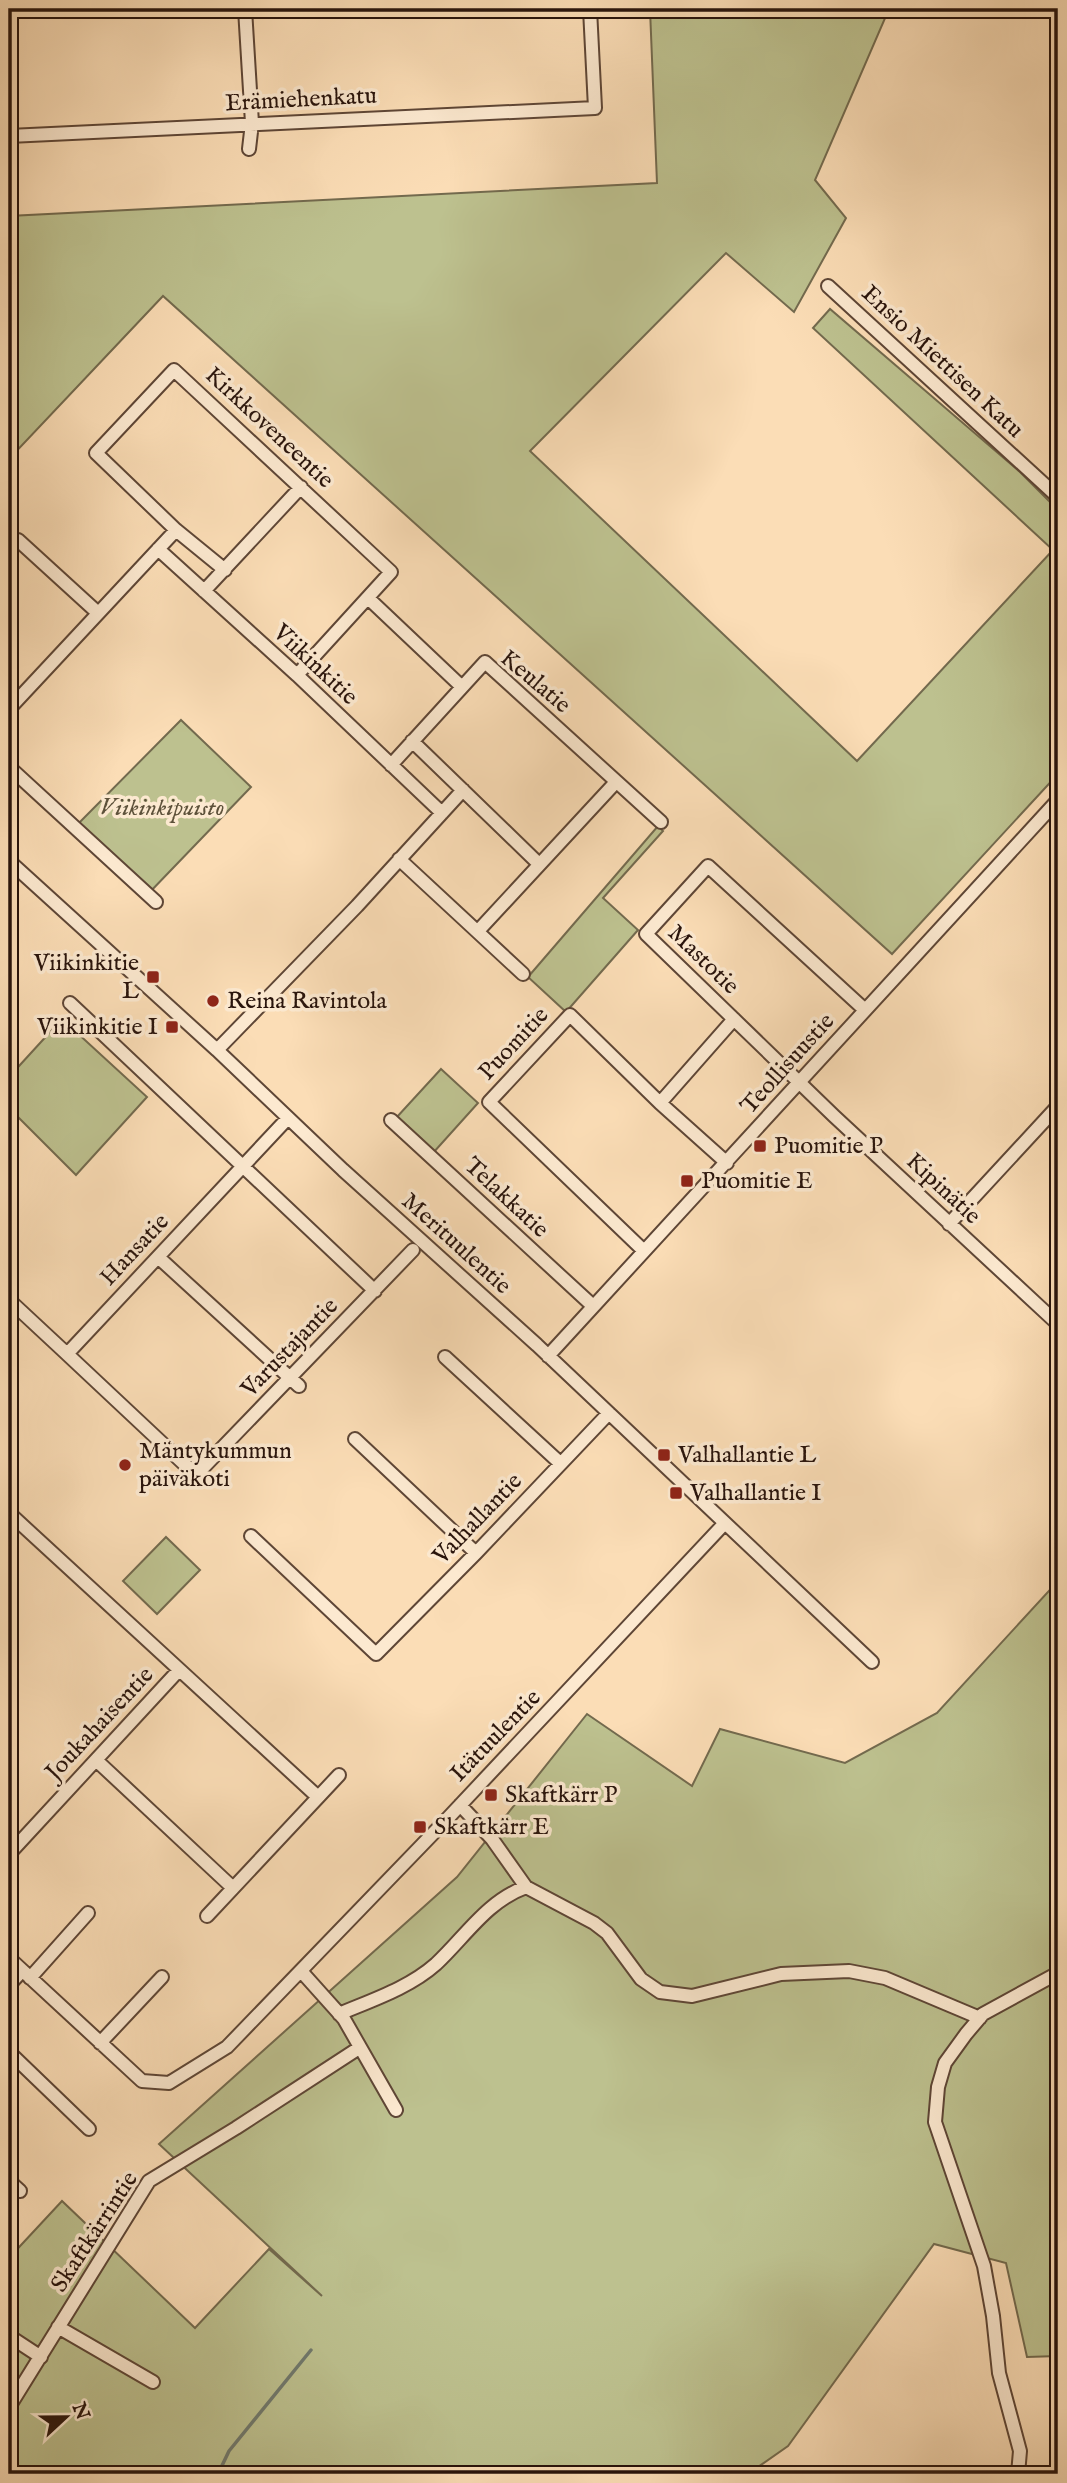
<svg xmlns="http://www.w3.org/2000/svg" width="1067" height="2483" font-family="'IM FELL English',serif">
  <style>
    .green { fill: #bdc18f; stroke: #736a4e; stroke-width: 2 }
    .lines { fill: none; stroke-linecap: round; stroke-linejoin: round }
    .stream { stroke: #70796d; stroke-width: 3.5 }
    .minor-casing { stroke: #5e4636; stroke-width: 16 }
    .minor { stroke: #fce9d0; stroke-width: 12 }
    .poi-dot { fill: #8f2418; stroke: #fce9d0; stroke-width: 2.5 }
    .labels { text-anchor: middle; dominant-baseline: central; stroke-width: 7; stroke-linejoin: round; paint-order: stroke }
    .street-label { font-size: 24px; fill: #29140c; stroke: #fce9d0 }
    .park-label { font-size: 24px; font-style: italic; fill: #5d513a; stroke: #fce9d0 }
    .poi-label { font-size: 24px; fill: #29140c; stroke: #fce9d0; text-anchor: start }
  </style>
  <rect width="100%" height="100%" fill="#fbddb6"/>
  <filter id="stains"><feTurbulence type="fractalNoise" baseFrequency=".00286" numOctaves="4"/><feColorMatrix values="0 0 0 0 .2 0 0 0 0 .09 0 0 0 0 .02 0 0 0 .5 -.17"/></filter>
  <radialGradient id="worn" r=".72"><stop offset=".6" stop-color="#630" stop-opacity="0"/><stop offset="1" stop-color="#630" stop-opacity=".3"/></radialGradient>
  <path class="green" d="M650 9H889L815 180 846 218 794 312 726 253 530 451 857 761 1053 550 813 328 830 309 1020 472 1058 510V774L892 954 163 296 9 459V216L657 183Z
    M181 720 251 787 147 895 73 829Z
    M658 826 663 831 603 898 638 930 566 1012 528 977Z
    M62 1019 147 1097 76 1175 9 1108V1077Z
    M441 1069 478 1103 433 1153 396 1118Z
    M166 1537 200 1570 157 1614 123 1581Z
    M1058 1581V2356L1027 2357 1006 2263 934 2244 788 2446 748 2474H9V2258L62 2201 195 2328 269 2249 322 2296 159 2144 457 1877 587 1714 692 1786 720 1729 845 1763 937 1713Z"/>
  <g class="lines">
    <path class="stream" d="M218 2474 229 2451 311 2350"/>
    <defs>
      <path id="minor" d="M245 9 252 123 249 149
        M9 136 595 108 590 9
        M828 286 1058 497
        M158 549 297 675 442 813
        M9 550 18 540 98 613
        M225 570 176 530 96 453 174 370 391 572 297 675
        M204 591 301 487
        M368 598 462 687
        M9 709 176 530
        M412 741 539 864
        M391 765 485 662 661 822
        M9 767 156 902
        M399 859 523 974
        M9 861 217 1050 343 1170 537 1345 872 1662
        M478 931 616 782
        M70 1003 375 1291
        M865 1010 708 866 646 934 834 1116 1058 1324
        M217 1050 357 906 463 790
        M660 1103 734 1019
        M391 1120 593 1306
        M949 1224 1058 1106
        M644 1251 489 1102 570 1015 660 1103 727 1163
        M158 1257 299 1386
        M9 1300 67 1354 288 1118
        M67 1354 196 1475 413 1250
        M548 1356 1058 800
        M445 1357 560 1463
        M355 1439 476 1553
        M9 1513 318 1797
        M251 1536 376 1654 476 1553 609 1413
        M96 1760 233 1888
        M460 1805 492 1839 526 1887 594 1923 607 1933 641 1979 660 1992 692 1996 781 1974 849 1971 885 1978 980 2018
        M9 1854 179 1670
        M207 1916 339 1775
        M9 1958 142 2081 169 2083 227 2047 449 1817 724 1524
        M301 1971 344 2019 396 2110
        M30 1978 88 1913
        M9 1985 22 1971
        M339 2014C372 2000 409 1988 436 1964 465 1937 487 1901 526 1887
        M100 2043 162 1977
        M9 2052 89 2129
        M9 2181 20 2191
        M58 2327 153 2382
        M9 2336 41 2357
        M9 2407 149 2181 236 2128 359 2048
        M1018 2474 1020 2451 999 2373 993 2316 984 2266 935 2122 938 2087 945 2063 966 2034 983 2014 1058 1973"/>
    </defs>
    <use href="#minor" class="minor-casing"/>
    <use href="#minor" class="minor"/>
  </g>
  <g class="poi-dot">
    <rect x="146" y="970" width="14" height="14" rx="3.5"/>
    <circle cx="213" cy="1001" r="7"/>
    <rect x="165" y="1020" width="14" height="14" rx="3.5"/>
    <rect x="753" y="1139" width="14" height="14" rx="3.5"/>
    <rect x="680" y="1174" width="14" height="14" rx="3.5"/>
    <rect x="657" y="1448" width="14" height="14" rx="3.5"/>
    <circle cx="125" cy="1465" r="7"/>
    <rect x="669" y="1486" width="14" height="14" rx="3.5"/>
    <rect x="484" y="1788" width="14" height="14" rx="3.5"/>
    <rect x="413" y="1820" width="14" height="14" rx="3.5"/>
  </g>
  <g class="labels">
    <g class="street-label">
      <text transform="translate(301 100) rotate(-3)">Erämiehenkatu</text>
      <text transform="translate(942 362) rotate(43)">Ensio Miettisen Katu</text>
      <text transform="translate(269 428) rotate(43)">Kirkkoveneentie</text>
      <text transform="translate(315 665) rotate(43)">Viikinkitie</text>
      <text transform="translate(535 682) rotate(40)">Keulatie</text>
      <text transform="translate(703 960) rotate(44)">Mastotie</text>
      <text transform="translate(514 1044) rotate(-47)">Puomitie</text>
      <text transform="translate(788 1064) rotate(-48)">Teollisuustie</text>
      <text transform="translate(943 1189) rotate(43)">Kipinätie</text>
      <text transform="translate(506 1198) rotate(43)">Telakkatie</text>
      <text transform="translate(456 1244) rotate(42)">Merituulentie</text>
      <text transform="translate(135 1250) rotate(-47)">Hansatie</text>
      <text transform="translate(290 1348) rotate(-46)">Varustajantie</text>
      <text transform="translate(478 1519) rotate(-46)">Valhallantie</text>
      <text transform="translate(100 1724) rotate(-47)">Joukahaisentie</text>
      <text transform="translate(496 1736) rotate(-46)">Itätuulentie</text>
      <text transform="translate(95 2232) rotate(-57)">Skaftkärrintie</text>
    </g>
    <g class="park-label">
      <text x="162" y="808">Viikinkipuisto</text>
    </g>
    <g class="poi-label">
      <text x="139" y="963" text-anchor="end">Viikinkitie<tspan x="139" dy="28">L</tspan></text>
      <text x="227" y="1001">Reina Ravintola</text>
      <text x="158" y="1027" text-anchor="end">Viikinkitie I</text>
      <text x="774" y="1146">Puomitie P</text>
      <text x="701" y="1181">Puomitie E</text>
      <text x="139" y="1451">Mäntykummun<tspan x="139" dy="28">päiväkoti</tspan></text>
      <text x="678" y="1455">Valhallantie L</text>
      <text x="690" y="1493">Valhallantie I</text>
      <text x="505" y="1795">Skaftkärr P</text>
      <text x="434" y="1827">Skaftkärr E</text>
    </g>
  </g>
  <rect width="1067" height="2483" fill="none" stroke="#fbddb6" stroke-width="35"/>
  <rect x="10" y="10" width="1046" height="2462" fill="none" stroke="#29140c" stroke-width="3.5"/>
  <rect x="18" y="18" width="1032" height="2448" fill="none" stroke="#29140c" stroke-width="2"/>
  <g transform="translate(66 2417) rotate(68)" stroke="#fce9d0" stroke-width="5" paint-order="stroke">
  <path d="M0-5L12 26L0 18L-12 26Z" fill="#29140c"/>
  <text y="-10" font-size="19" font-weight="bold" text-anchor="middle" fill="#29140c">N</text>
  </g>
  <rect width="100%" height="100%" filter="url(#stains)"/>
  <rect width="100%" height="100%" fill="url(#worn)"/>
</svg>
